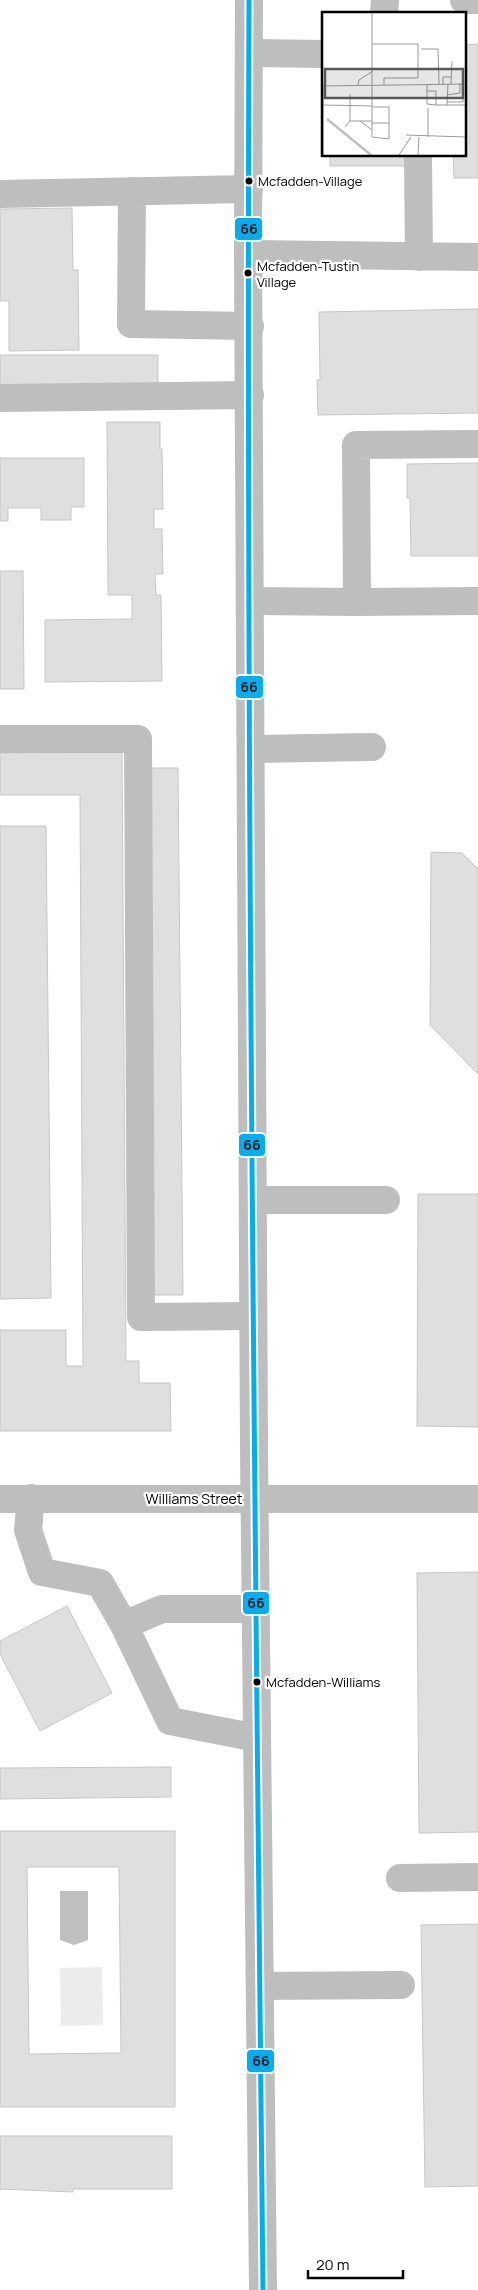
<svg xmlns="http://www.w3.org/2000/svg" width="478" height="2290" font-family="Manrope,sans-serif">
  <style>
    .green { fill: #ececec }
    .water { fill: #bfbfbf }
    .building { fill: #dfdfdf; stroke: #c7c7c7; fill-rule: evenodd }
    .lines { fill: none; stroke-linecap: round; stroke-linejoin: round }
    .minor { stroke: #bebebe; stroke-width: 28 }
    .major { stroke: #bebebe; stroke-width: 28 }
    .bus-1-casing { stroke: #fff; stroke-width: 9 }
    .bus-1 { stroke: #00aff2; stroke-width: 5 }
    .bus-dot { fill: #000; stroke: #fff; stroke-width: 2 }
    .labels { text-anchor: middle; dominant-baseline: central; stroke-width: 4.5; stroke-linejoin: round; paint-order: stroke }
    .bus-label { font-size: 13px; fill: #000; stroke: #fff; text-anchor: start }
    .street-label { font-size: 14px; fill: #000; stroke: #fff }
    .inset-river { fill: none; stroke: #bfbfbf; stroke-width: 2.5 }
    .inset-road { fill: none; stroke: #999; stroke-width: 1 }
    .view { fill: #595959; fill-opacity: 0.15; stroke: #595959; stroke-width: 2.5 }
    .inset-edge { fill: none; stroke: #000; stroke-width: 2.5 }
    .line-badge { stroke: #fff; stroke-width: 2 }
    .pale-badge-label { font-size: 14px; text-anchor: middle; font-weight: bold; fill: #111 }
  </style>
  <rect width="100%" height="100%" fill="#fff"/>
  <path class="green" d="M102 1967 103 2025 61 2026 60 1968Z"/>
  <path class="water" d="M60 1891H88V1940L74 1945 60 1940Z"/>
  <path class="building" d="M478 44V178H454L453 155H464V45Z
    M330 155H405V166H330Z
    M72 208 73 270H78L79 350 9 351V301H0V209Z
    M478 309V413L318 415 317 380H320L319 312Z
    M0 355H158V384L0 386Z
    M107 422H160V449H162L163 509H154V529H162L163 574H155L156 595H161L162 681 45 682V620L132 619V595H108Z
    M0 458H84V507H71V520H41V508H8V521H0Z
    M478 463V556H411L410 498H407V464Z
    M0 571H23L24 689H0Z
    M122 752 126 1361H139V1383H170L171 1431H0V1330H66V1366H83L80 795H0V753Z
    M149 768H178L183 1295H154Z
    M0 826H46L51 1298 0 1299Z
    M431 852 462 853 478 869V1074L430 1025Z
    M418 1194H478V1427L417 1426Z
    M478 1572V1832L419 1833 417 1573Z
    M67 1606 112 1693 40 1731 0 1654V1641Z
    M171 1767V1797L0 1799V1768Z
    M0 1831H175V2107H0ZM27 1867H119L121 2053 29 2054Z
    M478 1924V2186L425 2187 421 1925Z
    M0 2136H172V2189H73V2192L0 2189Z"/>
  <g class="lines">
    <path class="minor" d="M464 0H478
      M384 14 385 0
      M249 53 323 54
      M418 155 419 257
      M132 191 131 324 250 326
      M0 194 249 189
      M248 254 478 257
      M0 398 250 395
      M251 601 357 602 356 445 478 444
      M357 602 478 601
      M0 739H138L141 1317 253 1316
      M251 749 372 747
      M253 1200H386
      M31 1498 28 1530 42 1572 100 1583 124 1625 170 1721 257 1738
      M0 1499H478
      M124 1625 162 1609H255
      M400 1878 478 1877
      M260 1986 401 1985"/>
    <path class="major" d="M249 0 248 254 254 1450 263 2290"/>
    <defs>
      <path id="bus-1" d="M249 0C246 763 255 1527 263 2290"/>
    </defs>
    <use href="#bus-1" class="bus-1-casing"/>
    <use href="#bus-1" class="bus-1"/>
  </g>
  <g class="bus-dot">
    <circle cx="249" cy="181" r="4.5"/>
    <circle cx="248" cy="273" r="4.5"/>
    <circle cx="257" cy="1682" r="4.5"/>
  </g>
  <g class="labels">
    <g class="bus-label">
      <text x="258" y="181">Mcfadden-Village</text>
      <text x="257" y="266">Mcfadden-Tustin<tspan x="257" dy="16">Village</tspan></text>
      <text x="266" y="1682">Mcfadden-Williams</text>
    </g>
    <g class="street-label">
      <text x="194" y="1498">Williams Street</text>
    </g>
  </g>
  <g transform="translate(322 12)">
    <rect width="144" height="144" fill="#fff"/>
    <path class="inset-river" d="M5 107 49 143"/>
    <path class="inset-road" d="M50 0V125L67 127V95H50M50 32H96V66H62V73M99 37H116L117 73M129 72 130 49M36 73 37 68 51 59M105 73V79H114V93H125L126 72M121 73V65H129M0 74 144 72M105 79V92L114 93M125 83 138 81V72M125 90H141V81M1 93 50 94M125 93H144M28 109H50M38 109 50 118M50 111H67M23 115 28 109V82M84 123 144 125M106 125V96M1 143V73M77 143 89 125M96 143 97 125"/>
    <path class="view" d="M3 57H141V86H3Z"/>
    <rect width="144" height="144" class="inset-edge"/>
  </g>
  <g class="line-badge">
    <rect x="234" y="217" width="29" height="24" rx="5" fill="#00aff2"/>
    <rect x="235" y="675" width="29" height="24" rx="5" fill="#00aff2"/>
    <rect x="238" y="1133" width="28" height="24" rx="5" fill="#00aff2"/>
    <rect x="242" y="1591" width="28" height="24" rx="5" fill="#00aff2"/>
    <rect x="246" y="2049" width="29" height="24" rx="5" fill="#00aff2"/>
  </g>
  <g class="pale-badge-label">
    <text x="249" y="234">66</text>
    <text x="249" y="692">66</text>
    <text x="252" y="1150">66</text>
    <text x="256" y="1608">66</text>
    <text x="261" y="2066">66</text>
  </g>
  <path d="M308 2270v8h95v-8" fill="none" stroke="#000000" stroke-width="2.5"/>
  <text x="316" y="2270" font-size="15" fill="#000000" stroke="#ffffff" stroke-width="4" paint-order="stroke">20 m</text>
</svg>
